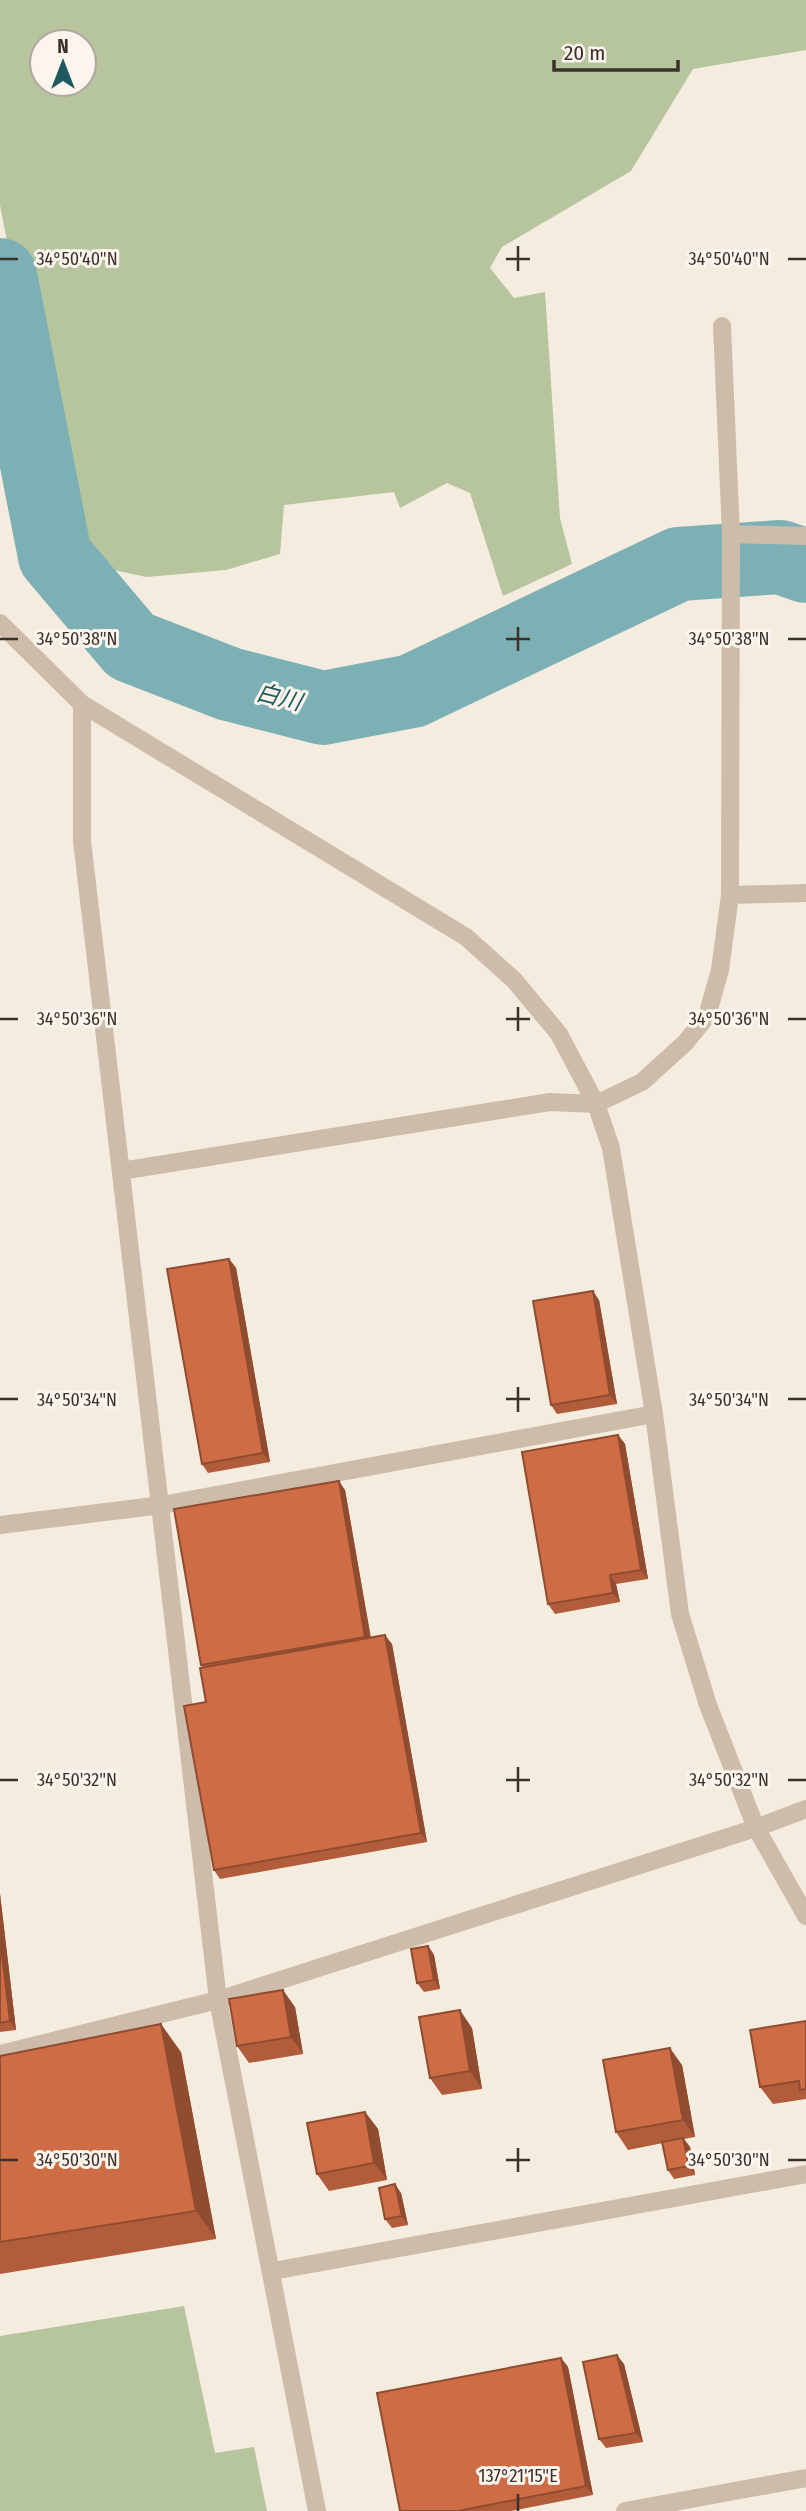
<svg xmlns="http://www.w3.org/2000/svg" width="806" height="2511" font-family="'Fira Sans Condensed','Noto Sans JP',sans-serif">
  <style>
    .green { fill: #b7c59e; fill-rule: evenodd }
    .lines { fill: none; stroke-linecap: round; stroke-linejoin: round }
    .river { stroke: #7cb0b4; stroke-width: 74 }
    .minor { stroke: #cebcaa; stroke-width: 18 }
    .tertiary { stroke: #cebcaa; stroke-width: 18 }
    .wall { fill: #b15d3b }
    .shaded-wall { fill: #904c30 }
    .building { fill: #ce6c45; stroke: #904c30; stroke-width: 2 }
    .ticks { fill: none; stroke: #3c302a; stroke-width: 2.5 }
    .labels { text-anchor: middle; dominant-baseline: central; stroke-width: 6; stroke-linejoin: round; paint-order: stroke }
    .water-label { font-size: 23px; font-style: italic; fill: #1c5961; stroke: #fcf5ed }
    .ticks-label { font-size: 18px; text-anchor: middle; fill: #3c302a; stroke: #fcf5ed; stroke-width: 6; stroke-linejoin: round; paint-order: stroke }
  </style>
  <rect width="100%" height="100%" fill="#f5ece0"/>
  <path class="green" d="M0 0H806V50L693 69 631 171 502 247 490 268 514 298 545 292 560 518 572 564 503 596 470 493 447 483 400 508 394 492 284 505 280 554 226 570 146 577 105 568 78 547 67 518 28 351 0 205ZM84 42V84H42V42Z
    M184 2306 215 2453 254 2447 267 2511H0V2336Z"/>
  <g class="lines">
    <path class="river" d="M0 275 55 556 131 646 229 684 323 708 412 691 679 564 780 557 806 566"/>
    <path class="minor" d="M731 534 806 536
      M82 704V841L218 2000 317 2511
      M730 895 806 893
      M121 1171 550 1102 596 1104 642 1082 685 1043 707 1016 720 970 730 895 731 534 722 326
      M0 1525 162 1505 654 1414
      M0 2054 218 2000 756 1828 806 1809
      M273 2271 806 2174
      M625 2511 806 2478"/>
    <path class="tertiary" d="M0 623 82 704 466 937 514 980 559 1034 596 1104 611 1148 654 1414 680 1614 708 1705 756 1828 806 1916"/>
  </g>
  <path class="wall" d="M229 1259 236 1268 270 1462 208 1473 202 1464Z
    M599 1300 617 1404 557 1414 551 1405Z
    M618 1435 625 1444 648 1579 616 1584 620 1602 555 1614 548 1604Z
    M345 1490 371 1638 392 1644 427 1842 220 1879 214 1870 206 1702 203 1668 201 1665Z
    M0 1894 16 2030 0 2032Z
    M428 1946 434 1955 440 1989 424 1992 417 1983Z
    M295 2007 303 2054 249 2063 237 2046Z
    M806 2021V2099L773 2104 760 2087Z
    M472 2028 482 2089 442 2095 430 2078Z
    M181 2052 216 2239 0 2274V2056Z
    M682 2065 695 2137 684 2139 690 2147 695 2175 674 2179 668 2170 663 2143 628 2150 616 2132Z
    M365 2112 378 2129 387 2180 329 2191 317 2174Z
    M401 2193 408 2225 392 2228 385 2219Z
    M561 2358 568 2367 593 2495 511 2511H400Z
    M624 2364 643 2442 606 2448 599 2439Z"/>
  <path class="shaded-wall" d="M229 1259 236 1268 270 1462 263 1453Z
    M593 1291 599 1300 617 1404 610 1395Z
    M618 1435 625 1444 648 1579 641 1570Z
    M339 1481 345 1490 372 1646 365 1637Z
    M610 1575 616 1584 620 1602 613 1593Z
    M385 1635 392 1644 427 1842 421 1833Z
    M0 1894 16 2030 10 2021 0 1938Z
    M428 1946 434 1955 440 1989 434 1980Z
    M283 1990 295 2007 303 2054 291 2037Z
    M460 2010 472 2028 482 2089 470 2071Z
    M161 2024 181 2052 216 2239 196 2211Z
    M670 2048 682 2065 695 2137 683 2120Z
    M365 2112 378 2129 387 2180 374 2163Z
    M683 2138 690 2147 695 2175 689 2166Z
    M395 2184 401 2193 408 2225 402 2216Z
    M617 2355 624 2364 643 2442 636 2433Z
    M561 2358 568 2367 593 2495 586 2486Z"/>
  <path class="building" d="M229 1259 263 1453 202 1464 167 1269Z
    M593 1291 610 1395 551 1405 533 1301Z
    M618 1435 641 1570 610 1575 613 1593 548 1604 522 1452Z
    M339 1481 365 1637 201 1665 174 1509Z
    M385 1635 421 1833 214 1870 184 1706 206 1702 200 1668Z
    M0 1938 10 2021 0 2023Z
    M428 1946 434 1980 417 1983 411 1949Z
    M283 1990 291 2037 237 2046 229 1999Z
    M460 2010 470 2071 430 2078 419 2017Z
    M806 2021V2089L800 2090 799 2081 760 2087 750 2030Z
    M161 2024 196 2211 0 2242V2056Z
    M670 2048 683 2120 616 2132 603 2060Z
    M365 2112 374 2163 317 2174 307 2123Z
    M683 2138 689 2166 668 2170 662 2142Z
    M395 2184 402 2216 385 2219 379 2188Z
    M617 2355 636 2433 599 2439 583 2362Z
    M561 2358 586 2486 458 2511H400L377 2393Z"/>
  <path class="ticks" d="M518 246V271M0 259H18M506 259H530M788 259H806M518 627V651M0 639H18M506 639H530M788 639H806M518 1007V1031M0 1019H18M506 1019H530M788 1019H806M518 1387V1412M0 1399H18M506 1399H530M788 1399H806M518 1767V1792M0 1780H18M506 1780H530M788 1780H806M518 2148V2172M0 2160H18M506 2160H530M788 2160H806M518 2494V2511"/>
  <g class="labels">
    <g class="water-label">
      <text transform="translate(279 697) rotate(14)">白川</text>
    </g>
  </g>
  <g class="ticks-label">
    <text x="77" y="265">34°50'40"N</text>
    <text x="729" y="265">34°50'40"N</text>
    <text x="77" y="645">34°50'38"N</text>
    <text x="729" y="645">34°50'38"N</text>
    <text x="77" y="1025">34°50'36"N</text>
    <text x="729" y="1025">34°50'36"N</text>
    <text x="77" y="1406">34°50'34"N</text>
    <text x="729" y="1406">34°50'34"N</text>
    <text x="77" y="1786">34°50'32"N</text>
    <text x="729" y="1786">34°50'32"N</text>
    <text x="77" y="2166">34°50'30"N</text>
    <text x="729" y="2166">34°50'30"N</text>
    <text x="518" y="2482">137°21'15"E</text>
  </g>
  <g transform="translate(63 63)"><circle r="33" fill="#fcf5ed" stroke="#afa69f" stroke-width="2"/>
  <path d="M0-5L12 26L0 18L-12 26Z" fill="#1c5961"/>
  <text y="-10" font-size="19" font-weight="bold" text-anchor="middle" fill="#3c302a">N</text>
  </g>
  <path d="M554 60v10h124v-10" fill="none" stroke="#3c302a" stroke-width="3.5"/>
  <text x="564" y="60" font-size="21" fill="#3c302a" stroke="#fcf5ed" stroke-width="5" paint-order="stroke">20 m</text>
</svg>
